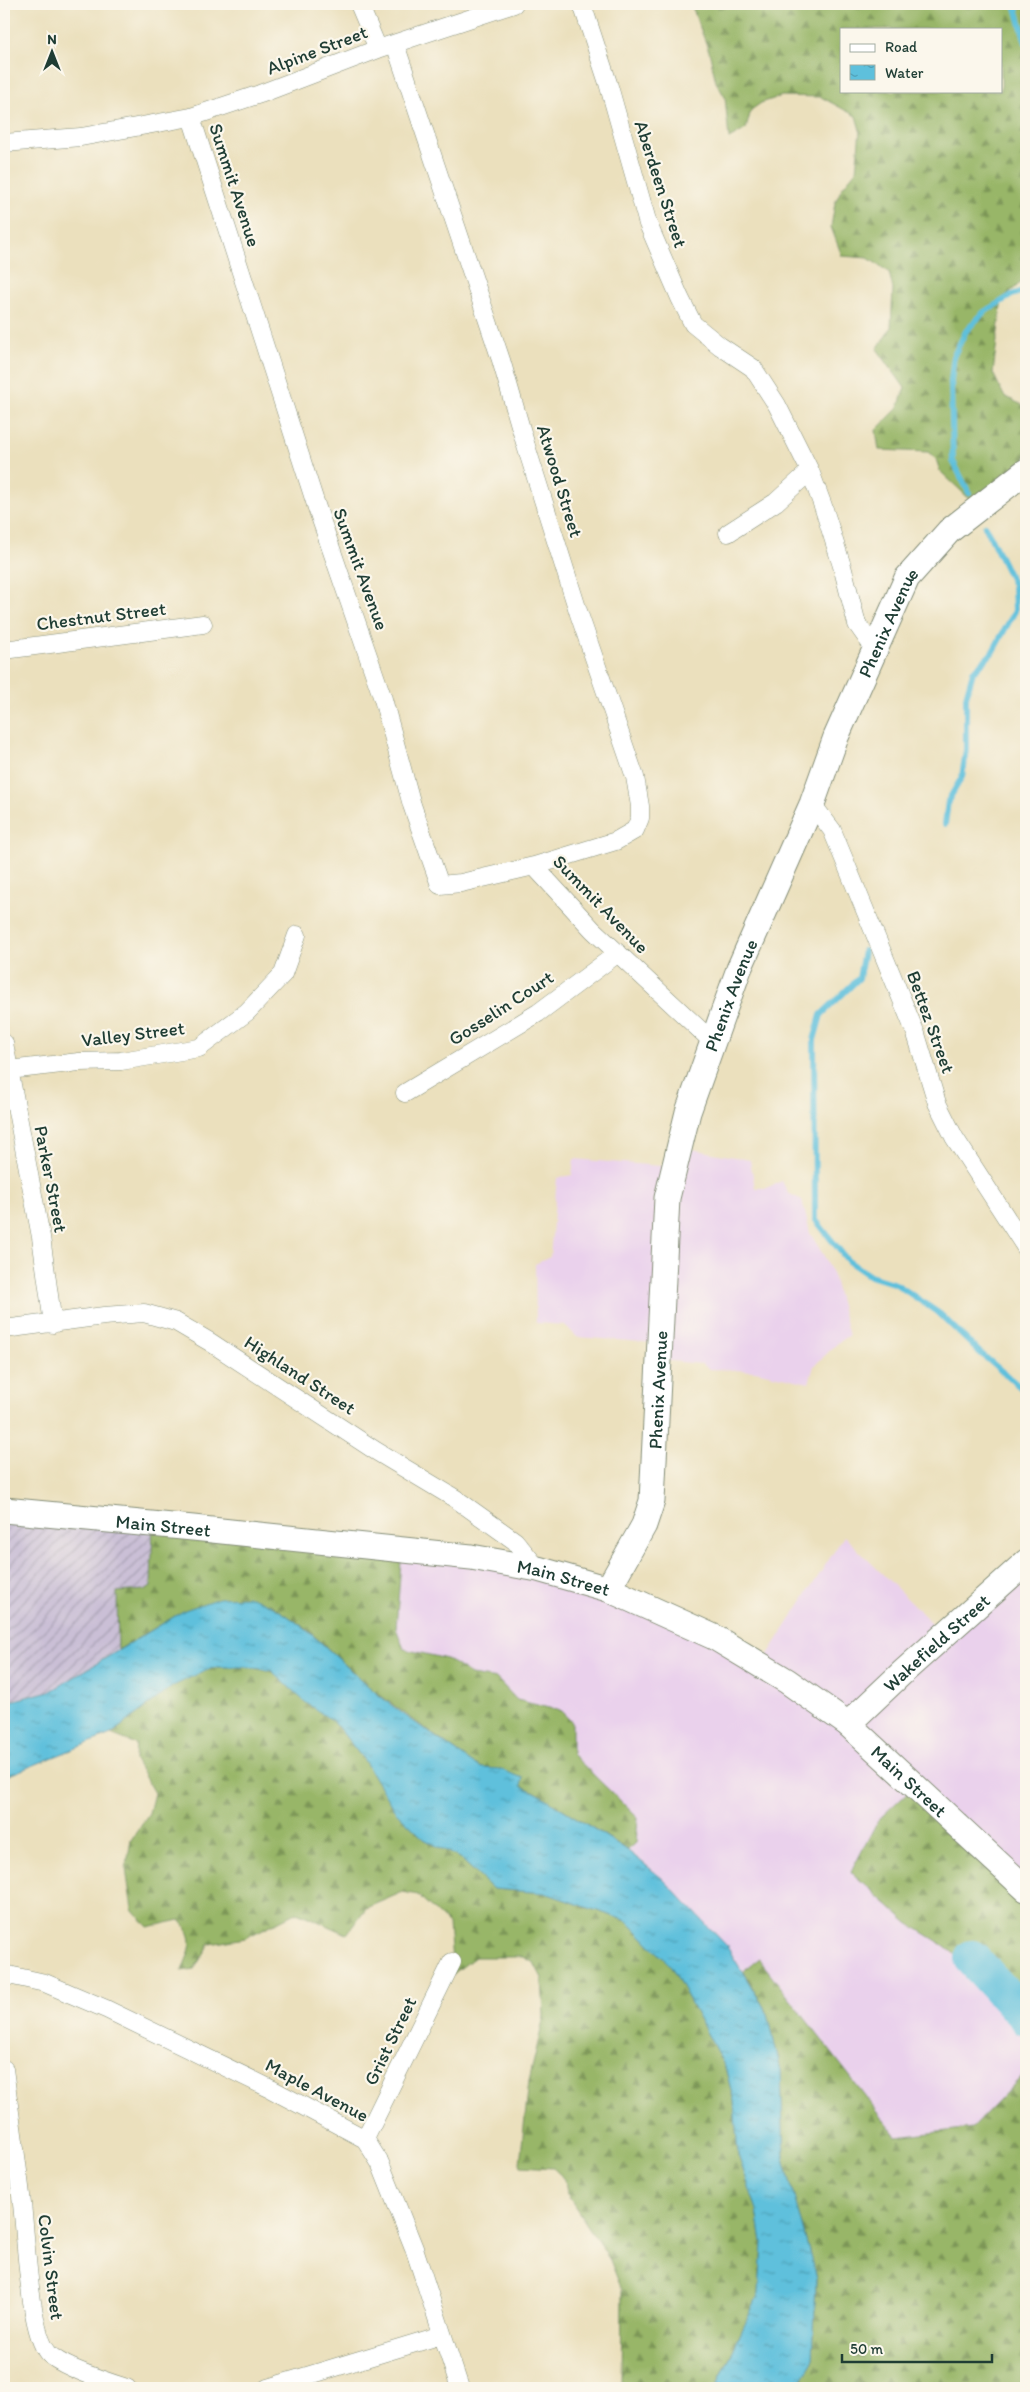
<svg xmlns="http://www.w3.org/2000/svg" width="1030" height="2392" font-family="Itim,sans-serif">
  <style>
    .built { fill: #ead1ec }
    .industrial { fill: url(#industrial-furrows) }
    .forest { fill: url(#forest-firs); stroke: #5c7a4e; fill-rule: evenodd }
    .water { fill: url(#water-ripples); stroke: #3e7e88 }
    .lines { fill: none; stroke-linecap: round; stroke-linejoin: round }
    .stream { stroke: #5ec0dc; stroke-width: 6 }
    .river { stroke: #5ec0dc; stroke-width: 36 }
    .street-casing { stroke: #858e78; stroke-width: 19 }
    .secondary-casing { stroke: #858e78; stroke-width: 27 }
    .street { stroke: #fff; stroke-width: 18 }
    .secondary { stroke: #fff; stroke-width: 25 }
    .labels { text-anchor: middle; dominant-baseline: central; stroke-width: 4.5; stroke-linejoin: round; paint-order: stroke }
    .street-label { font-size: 19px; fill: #1f3d34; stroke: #fbf7ec }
  </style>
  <defs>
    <pattern id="industrial-furrows" width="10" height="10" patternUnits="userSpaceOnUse" patternTransform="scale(1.25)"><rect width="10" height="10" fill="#cabfd6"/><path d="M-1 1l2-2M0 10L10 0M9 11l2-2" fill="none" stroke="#a39cae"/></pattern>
    <pattern id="forest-firs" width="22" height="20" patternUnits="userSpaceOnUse" patternTransform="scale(1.25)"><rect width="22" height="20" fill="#98b668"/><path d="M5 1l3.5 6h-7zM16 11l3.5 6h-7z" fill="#7b9556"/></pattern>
    <pattern id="water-ripples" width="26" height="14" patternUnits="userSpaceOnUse" patternTransform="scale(1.25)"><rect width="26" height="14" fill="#5ec0dc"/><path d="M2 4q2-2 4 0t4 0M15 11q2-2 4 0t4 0" fill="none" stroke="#4d9db3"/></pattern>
  </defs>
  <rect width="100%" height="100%" fill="#fbf7ec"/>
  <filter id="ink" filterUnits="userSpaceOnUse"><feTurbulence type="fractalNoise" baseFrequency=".02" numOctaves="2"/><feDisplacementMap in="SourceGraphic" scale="10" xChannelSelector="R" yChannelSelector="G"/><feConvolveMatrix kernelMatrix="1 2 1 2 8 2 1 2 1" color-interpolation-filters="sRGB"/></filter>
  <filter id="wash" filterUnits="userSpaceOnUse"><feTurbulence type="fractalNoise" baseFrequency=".0096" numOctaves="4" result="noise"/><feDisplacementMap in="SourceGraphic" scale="20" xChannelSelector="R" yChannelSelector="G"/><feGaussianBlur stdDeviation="1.12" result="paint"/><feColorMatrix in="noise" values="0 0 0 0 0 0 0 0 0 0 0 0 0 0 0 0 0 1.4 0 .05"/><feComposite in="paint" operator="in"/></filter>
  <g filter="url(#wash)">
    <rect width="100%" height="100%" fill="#ebe0bd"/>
    <path class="built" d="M681 1147 750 1160 755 1188H766L782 1181 788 1193 802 1200 810 1233 827 1261 834 1279 849 1336 842 1339 814 1366 809 1383 755 1371 709 1369 702 1364 661 1360 657 1343 577 1337 565 1325 536 1323 535 1264 550 1257 557 1178 572 1175 574 1159 672 1167Z
      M844 1536 943 1634 1026 1562V1886L908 1923 945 1946 988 1983 1026 2032V2072L972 2128 897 2137 759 1959 743 1971 663 1879 628 1850 636 1843 638 1818 572 1754V1722L560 1711 517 1700 497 1679 471 1675 447 1659 404 1650 396 1628 402 1549 534 1565 762 1664Z"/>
    <path class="industrial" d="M4 1509 153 1523 151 1586 145 1590 117 1592 118 1650 53 1690 4 1702Z"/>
    <path class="forest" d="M691 4H1026V278L1002 299 993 373 1004 396 1026 407V469L976 505 940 471 936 459 928 452 879 450 876 430 898 408 905 388 877 349 891 328 893 289 889 272 868 258 842 256 831 227 835 203 842 188 856 171 860 130 856 116 821 97 782 96 761 103 751 110 746 129 729 139 725 97 716 82 709 51ZM841 29H1001V91H841Z
      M153 1523 402 1549 396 1628 404 1649 447 1659 471 1675 497 1679 517 1700 561 1711 572 1722V1754L638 1818 636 1843 628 1850 537 1793 472 1763 369 1687 308 1630 270 1604 185 1610 118 1650 117 1592 145 1590 151 1586Z
      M210 1667H249L282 1674 321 1706 364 1760 394 1810 424 1839 461 1859 493 1889 545 1893 627 1921 671 1966 725 2067 734 2101 738 2155 757 2209 762 2242 759 2293 716 2388H621L622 2290 610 2260 567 2194 565 2179 553 2168 521 2166 520 2163 529 2081 544 2017 542 1978 534 1963 523 1957H475L453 1974 449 1924 418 1895 403 1892 366 1908 347 1934 297 1912 245 1938 210 1944 194 1969 182 1971C190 1948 198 1940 180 1920L148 1927 132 1909 126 1869 131 1840 149 1813 154 1793 135 1760 136 1744 111 1734 179 1681Z
      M916 1784 1026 1886V2032L988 1983 945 1946 908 1923 851 1872 878 1820Z
      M759 1959 897 2137 972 2128 1026 2072V2388H797L813 2361 816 2278 784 2159 781 2071 768 2014 743 1971Z"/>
    <path class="water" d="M251 1597C298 1614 331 1654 368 1686 400 1714 437 1737 472 1763L482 1768 499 1769 523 1778 521 1786 537 1793 627 1850 663 1879 726 1945 768 2014 781 2071 784 2159 816 2278 813 2361 797 2388H716L759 2293 762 2242 757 2210 738 2155 734 2101 725 2067 671 1966 627 1921 545 1893 493 1889 461 1859 424 1839 394 1810 364 1760 334 1722 305 1702 272 1671 249 1667H217L206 1670 173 1686 111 1734 4 1777V1703L53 1690 185 1610 219 1598Z"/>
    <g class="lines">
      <path class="stream" d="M1015 4 1026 43
        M969 493 953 461 951 381 954 355 966 331 984 312 1012 295 1026 290
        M945 824 948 801 962 777 966 750V697L973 672 992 653 1015 611 1014 585 985 526
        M864 951 859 978 821 1015 814 1040 815 1219 848 1261 870 1276 896 1284 940 1314 978 1351 1026 1392"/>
      <path class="river" d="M972 1958 1026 2017"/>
    </g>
  </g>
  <g filter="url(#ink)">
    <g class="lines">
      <defs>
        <path id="street" d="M359 4 378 49
          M582 4 608 83 648 224 680 298 693 324 720 346 753 368 777 405 810 471 823 506 842 566 857 624 874 648
          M395 44 501 360 526 446 579 614 635 777 640 806V818L635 830 616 841 534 866
          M191 117 317 508 383 699 412 805 440 885 461 883 534 866 593 930 713 1042
          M4 143 81 137 191 117 260 94 378 49 514 4
          M728 533 776 502 810 471
          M4 650 203 624
          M812 804 832 830 916 1034 937 1103 954 1137 1026 1248
          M4 1043 41 1237 53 1324
          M9 1070 79 1062 121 1061 199 1048 247 1012 283 974 297 935
          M405 1093 538 1013 618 953
          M4 1329 104 1316 144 1313 176 1322 210 1342 376 1451 456 1499 515 1541 538 1569
          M4 1974 45 1983 106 2009 271 2089 365 2139 380 2163 414 2248 460 2388
          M4 2069C10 2114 17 2159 22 2204 26 2236 29 2331 48 2353 61 2367 108 2382 127 2388
          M365 2139 452 1962
          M267 2388 442 2335"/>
        <g id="secondary">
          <path id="s1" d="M4 1510 193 1528 471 1557 538 1569 608 1589 714 1637 787 1681 848 1724 1026 1889"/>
          <path id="s2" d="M608 1589 644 1525 652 1501 667 1198 688 1112 722 1016 739 969 812 804 836 737 907 578 949 531 1026 471"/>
          <path id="s3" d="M848 1724 903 1672 1026 1562"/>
        </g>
      </defs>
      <use href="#street" class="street-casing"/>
      <use href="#secondary" class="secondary-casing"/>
      <use href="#street" class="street"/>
      <use href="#secondary" class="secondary"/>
    </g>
  </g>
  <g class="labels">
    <g class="street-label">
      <text transform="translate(317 50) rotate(-21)">Alpine Street</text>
      <text transform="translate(661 184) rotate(72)">Aberdeen Street</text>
      <text transform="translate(235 185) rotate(72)">Summit Avenue</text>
      <text transform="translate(560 481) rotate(73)">Atwood Street</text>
      <text transform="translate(361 569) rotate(70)">Summit Avenue</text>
      <text transform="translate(101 616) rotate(-7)">Chestnut Street</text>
      <text stroke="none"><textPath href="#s2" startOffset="1020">Phenix Avenue</textPath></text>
      <text transform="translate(601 904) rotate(46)">Summit Avenue</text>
      <text stroke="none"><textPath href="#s2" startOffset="615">Phenix Avenue</textPath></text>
      <text transform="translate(501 1008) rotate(-33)">Gosselin Court</text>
      <text transform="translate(931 1022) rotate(70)">Bettez Street</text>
      <text transform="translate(133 1034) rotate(-7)">Valley Street</text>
      <text transform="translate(51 1179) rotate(79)">Parker Street</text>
      <text transform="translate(300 1375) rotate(33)">Highland Street</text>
      <text stroke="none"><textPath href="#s2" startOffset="210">Phenix Avenue</textPath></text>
      <text stroke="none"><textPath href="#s1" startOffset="160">Main Street</textPath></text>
      <text stroke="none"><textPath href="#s1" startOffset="564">Main Street</textPath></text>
      <text stroke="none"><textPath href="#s3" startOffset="120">Wakefield Street</textPath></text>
      <text stroke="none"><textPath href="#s1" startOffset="970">Main Street</textPath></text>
      <text transform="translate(390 2041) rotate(-64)">Grist Street</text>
      <text transform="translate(317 2090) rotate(28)">Maple Avenue</text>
      <text transform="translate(51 2267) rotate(83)">Colvin Street</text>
    </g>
  </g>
  <rect width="1030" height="2392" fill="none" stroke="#fbf7ec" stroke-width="20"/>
  <rect x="840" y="28" width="162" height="65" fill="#fbf7ec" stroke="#a3ada2"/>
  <rect x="850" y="44" width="25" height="8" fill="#ffffff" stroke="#a3ada2"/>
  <text x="885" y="52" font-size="15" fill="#1f3d34">Road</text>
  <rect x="850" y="65" width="25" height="15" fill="url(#water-ripples)" stroke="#a3ada2"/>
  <text x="885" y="78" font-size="15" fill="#1f3d34">Water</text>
  <g transform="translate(52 52)" stroke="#fbf7ec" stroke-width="4" paint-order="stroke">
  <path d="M0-4L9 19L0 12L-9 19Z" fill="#1f3d34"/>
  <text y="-8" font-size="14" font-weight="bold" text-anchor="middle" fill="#1f3d34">N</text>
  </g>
  <path d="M842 2354v8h150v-8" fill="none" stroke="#1f3d34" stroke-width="2.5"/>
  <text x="850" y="2354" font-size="15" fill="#1f3d34" stroke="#fbf7ec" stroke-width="4" paint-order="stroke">50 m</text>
</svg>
